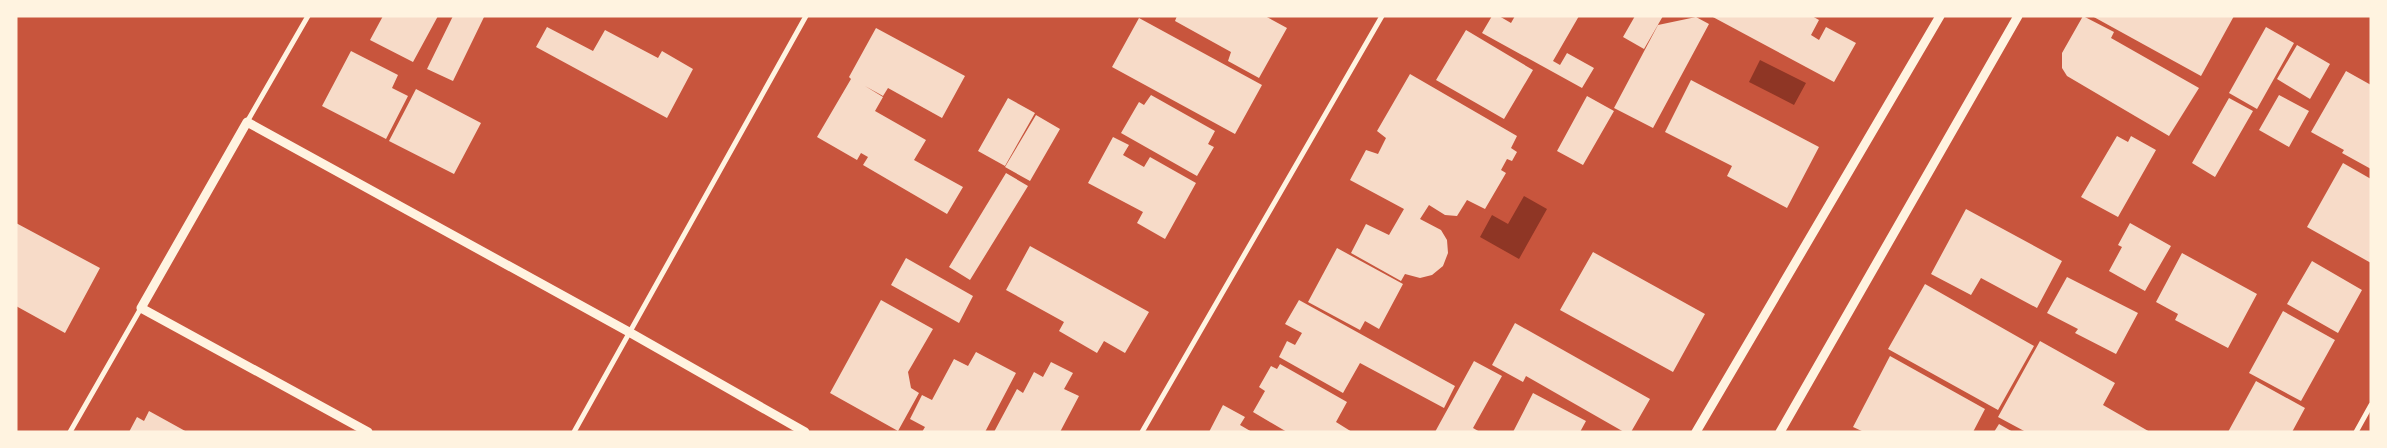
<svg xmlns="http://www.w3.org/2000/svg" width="2387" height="448" font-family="'Asap Condensed',sans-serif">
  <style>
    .water { fill: #8f3625 }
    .building { fill: #f7dbc8 }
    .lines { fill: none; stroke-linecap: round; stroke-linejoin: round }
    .minor { stroke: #fff3e0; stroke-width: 5 }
    .tertiary { stroke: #fff3e0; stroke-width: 9 }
  </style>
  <rect width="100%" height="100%" fill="#c8553d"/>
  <path class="water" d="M1760 60 1806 83 1794 105 1749 82Z
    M1524 196 1547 209 1519 259 1480 237 1492 215 1508 224Z"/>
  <path class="building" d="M383 16H438L413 62 370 40Z
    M453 16 484 17 453 81 427 69Z
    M1177 16H1265L1287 28 1259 78 1228 61 1231 52 1175 21Z
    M1492 16H1499L1511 23 1515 16H1579L1553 61 1560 65 1567 53 1594 68 1582 88 1482 33Z
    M1635 16H1663L1644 49 1623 37Z
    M1711 16H1812L1819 20 1811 35 1819 40 1826 27 1856 43 1834 82Z
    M2083 16 2114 32 2111 38 2199 88 2169 136 2067 76 2062 68V53Z
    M2092 16H2234L2201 76Z
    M1696 17 1709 24 1653 128 1614 108 1658 25Z
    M1139 18 1262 85 1235 134 1112 67Z
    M547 27 593 51 605 30 658 58 662 51 693 69 667 118 536 47Z
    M2266 27 2294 43 2257 109 2229 93Z
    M876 28 965 76 942 118 888 88 883 96 865 86 883 97 875 111 926 140 914 160 963 187 947 214 863 165 868 157 861 153 857 160 817 137 851 79 849 77Z
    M1466 30 1533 70 1504 119 1436 80Z
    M2297 45 2330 64 2310 99 2277 79Z
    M351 51 398 75 392 88 408 96 386 139 322 106Z
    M2346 71 2371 85V169L2342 153 2344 150 2311 132Z
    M1410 74 1517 136 1511 148 1517 152 1512 161 1507 159 1501 170 1506 173 1485 209 1467 200 1457 216 1445 215 1429 205 1420 219 1441 230 1447 240 1448 253 1443 266 1432 275 1420 278 1405 274 1401 281 1351 253 1366 224 1389 235 1404 209 1350 180 1366 150 1378 154 1386 138 1377 131Z
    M1691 80 1819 147 1787 208 1727 176 1732 166 1665 132Z
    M416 89 481 123 454 174 389 141Z
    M1151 95 1215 131 1208 144 1214 147 1197 176 1121 133 1139 102 1144 105Z
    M2279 95 2309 111 2289 147 2259 130Z
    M1587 96 1614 111 1583 165 1557 151Z
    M1008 98 1035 113 1005 166 978 151Z
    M2229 98 2253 111 2215 177 2192 163Z
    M1036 115 1060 129 1030 181 1005 167Z
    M2117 136 2128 142 2131 136 2156 150 2118 217 2081 197Z
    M1113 137 1129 145 1123 155 1144 167 1150 157 1196 183 1165 239 1137 223 1143 212 1088 183Z
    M2343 163 2371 179V263L2307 227Z
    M1006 173 1028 186 970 280 949 267Z
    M1966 209 2062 261 2037 308 1981 278 1971 295 1931 274Z
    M16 223 100 268 65 333 16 306Z
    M2130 223 2171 246 2145 291 2109 271 2122 247 2118 245Z
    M1030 246 1149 312 1125 353 1104 341 1097 353 1059 331 1064 322 1006 290Z
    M1337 248 1403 284 1379 329 1365 321 1360 330 1308 302Z
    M1593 252 1705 314 1673 372 1560 310Z
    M2182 253 2257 294 2228 348 2175 320 2178 314 2156 302Z
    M906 258 973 296 959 323 891 285Z
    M2312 261 2362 290 2338 333 2287 304Z
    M2067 277 2138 313 2116 354 2075 333 2078 329 2047 313Z
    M1925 284 2034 346 1998 410 1888 349Z
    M881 300 933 329 908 372 911 388 919 393 898 431 830 393Z
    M1299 300 1455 386 1444 408 1360 363 1343 393 1279 357 1287 341 1295 345 1302 333 1285 324Z
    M2283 311 2335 340 2301 401 2249 373Z
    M1515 323 1650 399 1631 432H1624L1526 376 1523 382 1492 365Z
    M2040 341 2115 383 2103 405 2150 432H2026L1998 417Z
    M976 352 1016 373 985 432H922L925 427 910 419 922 395 932 400 954 359 968 366Z
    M1890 356 1985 409 1973 432H1864L1853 427Z
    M1474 361 1502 376 1473 428 1480 432H1435Z
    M1051 362 1073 373 1064 389 1079 396 1060 432H994L1017 389 1023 393 1034 372 1043 377Z
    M1280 364 1347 402 1336 422 1352 432H1287L1253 412 1265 391 1259 387 1271 366 1277 369Z
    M2256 381 2305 408 2292 432H2228Z
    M1533 393 1586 421 1580 432H1513Z
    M1223 405 1245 417 1240 425 1252 432H1209Z
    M149 411 187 432H129L137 417 144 421Z
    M1999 424 2013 432H1994Z"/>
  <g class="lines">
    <path class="minor" d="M247 122 308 16
      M70 432 141 308
      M574 432 806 16
      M1142 432 1382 16
      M2356 432 2371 405"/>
    <path class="tertiary" d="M368 432 141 308 247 122 629 332 805 432
      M1696 432 1940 16
      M1780 432 2018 16"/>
  </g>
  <rect width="2387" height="448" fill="none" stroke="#fff3e0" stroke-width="35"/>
</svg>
